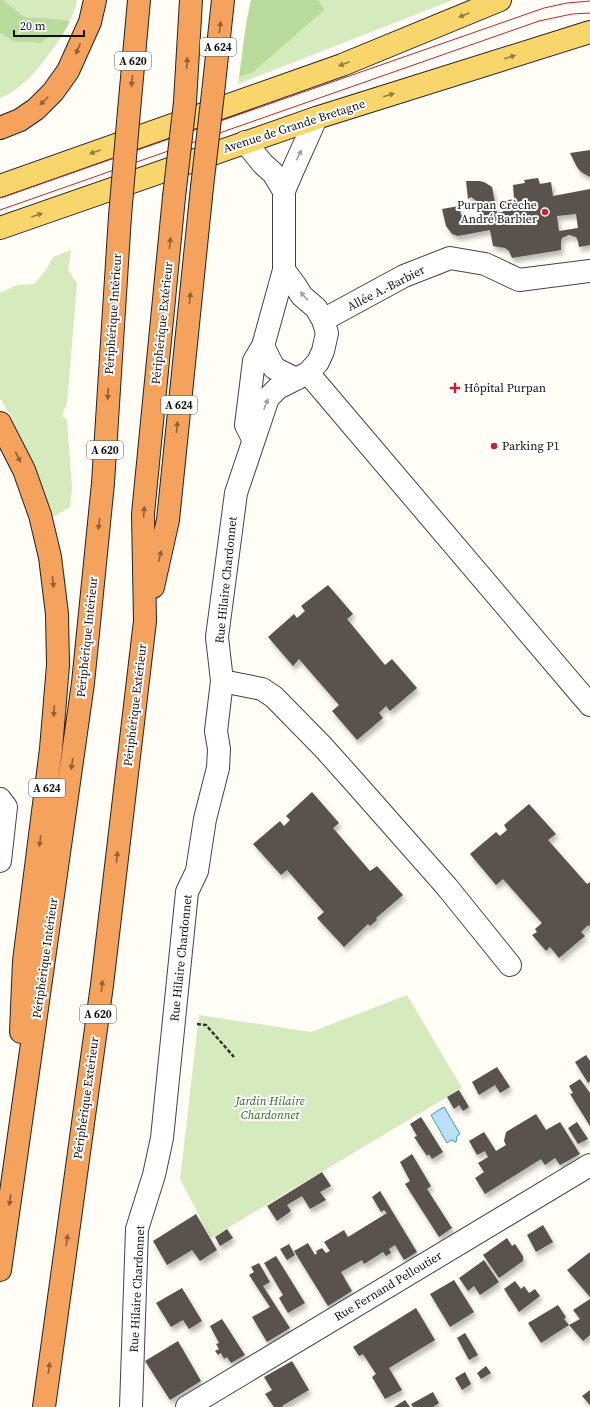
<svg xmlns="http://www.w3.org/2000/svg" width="590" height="1407" font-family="'Source Serif 4',serif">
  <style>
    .green { fill: #d5ebbd }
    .forest { fill: #b9dc9c }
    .water { fill: #b9e0f7; stroke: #3f96cf }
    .building { fill: #5a524d; fill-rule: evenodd; filter: url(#shadow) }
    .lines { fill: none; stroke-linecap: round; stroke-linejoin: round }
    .minor-casing { stroke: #444; stroke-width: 24 }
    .major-casing { stroke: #222; stroke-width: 24 }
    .highway-casing { stroke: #222; stroke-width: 24 }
    .path { stroke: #333; stroke-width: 2.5; stroke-dasharray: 4 2; stroke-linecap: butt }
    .minor { stroke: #fff; stroke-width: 22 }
    .major { stroke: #f9d66b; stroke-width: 22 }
    .highway { stroke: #f5a25d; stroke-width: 22 }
    .tram { stroke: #c4262e; stroke-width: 1 }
    .highway-bridge-casing { stroke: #222; stroke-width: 24; stroke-linecap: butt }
    .highway-bridge { stroke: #f5a25d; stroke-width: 22 }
    .oneway { fill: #917d42 }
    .oneway2 { fill: #8e613b }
    .oneway3 { fill: #a0a0a0 }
    .poi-dot { fill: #c4262e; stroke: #fff; stroke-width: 1.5 }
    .labels { text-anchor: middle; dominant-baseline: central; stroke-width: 4; stroke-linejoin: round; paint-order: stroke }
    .shield { fill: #fff; stroke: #585858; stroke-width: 1 }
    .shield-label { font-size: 11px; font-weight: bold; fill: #111 }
    .street-label { font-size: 12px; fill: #111; stroke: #fff }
    .poi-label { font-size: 12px; fill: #111; stroke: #fff; text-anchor: start }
    .park-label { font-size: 12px; font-style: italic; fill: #2f6b1f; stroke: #fff }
  </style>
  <defs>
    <filter id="shadow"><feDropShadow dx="2.5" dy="4.5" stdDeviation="2" flood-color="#0004"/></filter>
  </defs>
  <rect width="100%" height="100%" fill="#fffdf5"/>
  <path class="green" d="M3 0H77L75 9 70 21 58 19 25 17Z
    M317 0H453L238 84 239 77 252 73 320 2Z
    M0 33 14 42 41 43 52 35 61 38C44 60 27 88 0 98Z
    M71 250 68 270 77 283 67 403 62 415 67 420 72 487 70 507 53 517C38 476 23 435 0 398V293L17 285 34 284 46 270 53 257Z
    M407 995 462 1088 211 1238 180 1179 199 1015 311 1032Z"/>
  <path class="forest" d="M0 0H3L25 17 58 19 70 21 61 38 52 35 41 43 14 42 0 33Z
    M251 0H317L320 2 324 10 252 73 239 77 246 24Z"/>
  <path class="water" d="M444 1107 460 1134 457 1136 456 1142 451 1140 447 1143 431 1115Z"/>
  <path class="building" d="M590 150V177L581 172 577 167 570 153Z
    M538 178 540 184 551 182 553 196 590 189V245L579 247 578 241 576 237 569 235 562 238 561 241V250L512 258 509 251 505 248 493 246 490 230 458 236 452 234 446 226 442 209 459 206 461 215 469 219 476 218 480 213 478 202 471 197 468 199 466 181H479L484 182 492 187 497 213 503 212 502 201 514 199 513 185 525 183 524 180ZM576 214 578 228 559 231 557 216Z
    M328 585 353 614 347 619 385 665 392 659 417 688 390 711 386 706 379 713 383 718 357 740 332 711 339 705 299 659 293 666 268 637 294 614 297 618 305 611 301 606Z
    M312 792 339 823 333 828 370 871 377 866 403 895 376 918 377 920 370 926 368 924 344 947 317 918 324 912 287 870 281 875 253 844 280 821 284 826 290 820 286 816Z
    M529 804 556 834 548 840 587 884 590 882V927L588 925 581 932 585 936 559 958 550 947 546 951 532 935 537 932 535 929 542 923 503 879 496 885 470 854 496 832 500 836 507 830 504 825Z
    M586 1055 590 1061V1081L588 1083 575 1062Z
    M497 1067 510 1087 500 1093 495 1085 479 1095 472 1082Z
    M580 1079 590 1093V1126L570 1094 573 1093 569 1086Z
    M459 1090 469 1107 463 1111 459 1105 454 1109 447 1097Z
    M536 1114 546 1130 560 1122 580 1154 560 1165 555 1158 545 1165 541 1159 485 1194 475 1178 484 1172 478 1163 488 1157 485 1151 477 1155 469 1141 484 1132 496 1151 506 1145 504 1141 506 1132Z
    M421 1117 443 1152 432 1159 429 1154 427 1156 414 1137 417 1136 410 1124Z
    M577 1122 588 1139 578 1144 568 1128Z
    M412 1154 431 1186 427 1189 452 1228 439 1237 405 1184 410 1181 400 1162Z
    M322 1172 331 1186 320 1192 326 1200 310 1209 302 1196 287 1205 291 1211 277 1221 267 1206Z
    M380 1191 417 1252 404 1260 395 1245 389 1249 391 1253 386 1256 383 1252 364 1264 362 1260 341 1272 352 1291 328 1306 294 1251 308 1243 315 1255 317 1253 316 1251 322 1248 326 1253 330 1251 324 1242 344 1230 348 1237 387 1213 384 1210 381 1212 372 1197Z
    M196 1214 217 1250 200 1261 192 1250 167 1265 153 1241Z
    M543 1225 553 1242 536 1252 527 1235Z
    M227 1229 233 1238 220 1246 215 1237Z
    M507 1238 512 1246 515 1244 523 1256V1261L499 1278 483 1255Z
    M289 1244 295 1255 287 1260 280 1249Z
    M590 1252V1297L567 1270Z
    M276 1256 305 1303 288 1313 279 1298 283 1295 264 1263Z
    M484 1260 499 1282 480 1295 474 1286 468 1291 459 1278Z
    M259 1263 270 1282 263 1286 290 1328 267 1342 252 1317 270 1307 249 1275 254 1272 251 1267Z
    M454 1280 474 1312 450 1327 430 1294Z
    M515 1281 521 1289 524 1286 529 1293 535 1289 540 1296 519 1312 504 1289Z
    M182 1288 202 1321 189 1329 183 1320 171 1327 156 1303Z
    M590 1299V1335L583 1341 569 1325 580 1319 573 1310Z
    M558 1305 566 1317 564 1319 569 1325 541 1343 528 1323Z
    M416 1308 435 1340 389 1368 402 1390 385 1399 372 1377 376 1374 363 1354 359 1356 353 1347Z
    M222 1319 245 1355 231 1363 227 1357 224 1359 221 1353 218 1355 215 1351 219 1349 216 1344 219 1343 210 1326Z
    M465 1333 478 1355 469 1360 457 1338Z
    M178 1341 201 1381 170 1400 145 1361Z
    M292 1361 309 1390 282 1406 283 1407H274L265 1394 272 1390 264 1377Z
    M486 1366 491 1373 481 1379 477 1373Z
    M465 1372 471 1384 462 1390 455 1378Z
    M590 1390V1405L582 1396Z
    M433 1392 439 1403 433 1407H413L411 1404Z
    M405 1400 410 1407H394Z"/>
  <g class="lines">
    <defs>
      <path id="minor" d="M245 142 263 164 273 173 284 191V270L263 346 274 368 296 379
        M284 191C294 166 306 142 316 118
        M323 320 404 276 450 258 485 264 519 280 590 271
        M308 373 590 705
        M253 439 246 425 254 361 263 346
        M222 681 262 689 274 697 323 747 357 785 447 887 510 965
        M0 799 6 807 0 861
        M131 1407 137 1229 154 1175 162 1138 187 892 197 871 205 819 218 768 219 749 216 731 222 681 217 637 236 493 268 398 278 388 308 373 318 362 323 351 327 333 323 320 316 308 302 296 295 285 284 270
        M187 1407 590 1165"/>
      <path id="major" d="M0 186 342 65 500 0
        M0 228 316 118 590 32"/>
      <path id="highway" d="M213 93 223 0
        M185 102 191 0
        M128 122 139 0
        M0 128 20 120 36 109 53 92 68 71 90 22 95 0
        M0 423 24 470 40 515 50 557 57 614 58 665 51 749 24 961 21 1032
        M153 587 168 520 202 187
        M0 1270 83 683 103 483 120 216
        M44 1407 102 985 145 621 143 514 174 197"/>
    </defs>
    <use href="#minor" class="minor-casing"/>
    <use href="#major" class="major-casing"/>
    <use href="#highway" class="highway-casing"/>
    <path class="path" d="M197 1024 206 1025 234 1057"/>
    <use href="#minor" class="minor"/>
    <use href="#major" class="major"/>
    <use href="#highway" class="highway"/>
    <path class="tram" d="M0 198 544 8 567 3 590 1
      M0 210 539 21 572 14 590 13"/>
    <defs>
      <path id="highway-bridge" d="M202 187 213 93
        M174 197 185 102
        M120 216 128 122"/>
    </defs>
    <use href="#highway-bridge" class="highway-bridge-casing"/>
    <use href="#highway-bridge" class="highway-bridge"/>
  </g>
  <defs><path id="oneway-solid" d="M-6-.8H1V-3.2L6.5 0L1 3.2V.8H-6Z"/></defs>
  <g class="oneway">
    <use href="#oneway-solid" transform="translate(464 15) rotate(157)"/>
    <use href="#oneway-solid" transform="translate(510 57) rotate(-18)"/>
    <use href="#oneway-solid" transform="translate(344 64) rotate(159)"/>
    <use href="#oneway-solid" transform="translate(389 95) rotate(-17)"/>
    <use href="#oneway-solid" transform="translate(95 152) rotate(160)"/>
    <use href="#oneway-solid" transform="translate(37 215) rotate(-19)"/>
  </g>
  <g class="oneway2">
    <use href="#oneway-solid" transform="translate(220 27) rotate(-84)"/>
    <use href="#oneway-solid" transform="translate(78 49) rotate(113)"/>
    <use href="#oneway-solid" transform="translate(187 63) rotate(-86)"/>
    <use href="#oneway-solid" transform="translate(132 81) rotate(95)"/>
    <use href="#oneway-solid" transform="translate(44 101) rotate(135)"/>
    <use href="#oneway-solid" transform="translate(170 243) rotate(-84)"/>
    <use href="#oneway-solid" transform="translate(190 298) rotate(-84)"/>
    <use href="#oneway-solid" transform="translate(108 394) rotate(94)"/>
    <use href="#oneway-solid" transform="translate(177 427) rotate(-84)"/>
    <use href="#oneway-solid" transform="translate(18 457) rotate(64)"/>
    <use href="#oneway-solid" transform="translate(144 512) rotate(-86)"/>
    <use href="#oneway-solid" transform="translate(99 524) rotate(96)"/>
    <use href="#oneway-solid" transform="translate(160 556) rotate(-77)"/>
    <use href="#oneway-solid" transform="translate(53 582) rotate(84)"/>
    <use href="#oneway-solid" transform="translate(54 711) rotate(94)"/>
    <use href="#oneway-solid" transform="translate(72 764) rotate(98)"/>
    <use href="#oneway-solid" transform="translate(40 841) rotate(97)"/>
    <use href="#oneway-solid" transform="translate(117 857) rotate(-83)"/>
    <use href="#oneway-solid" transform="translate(102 986) rotate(-83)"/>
    <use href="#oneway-solid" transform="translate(10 1200) rotate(98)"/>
    <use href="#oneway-solid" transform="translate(67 1240) rotate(-82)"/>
    <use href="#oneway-solid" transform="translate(49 1368) rotate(-82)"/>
  </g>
  <g class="oneway3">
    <use href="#oneway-solid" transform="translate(299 155) rotate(-63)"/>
    <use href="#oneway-solid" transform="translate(304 296) rotate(-131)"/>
    <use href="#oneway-solid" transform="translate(266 404) rotate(-69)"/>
  </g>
  <g class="poi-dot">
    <circle cx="545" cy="212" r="4"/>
    <path d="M453 382h4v4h4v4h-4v4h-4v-4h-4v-4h4z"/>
    <circle cx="494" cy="446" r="4"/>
  </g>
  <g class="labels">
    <g class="shield">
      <rect x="200" y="38" width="36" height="18" rx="3"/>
      <rect x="115" y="52" width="36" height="18" rx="3"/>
      <rect x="161" y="396" width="36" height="18" rx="3"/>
      <rect x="87" y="441" width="36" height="18" rx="3"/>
      <rect x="29" y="779" width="36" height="18" rx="3"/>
      <rect x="80" y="1005" width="36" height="18" rx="3"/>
    </g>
    <g class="shield-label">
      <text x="218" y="47">A 624</text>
      <text x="133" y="61">A 620</text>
      <text x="179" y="405">A 624</text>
      <text x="105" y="450">A 620</text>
      <text x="47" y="788">A 624</text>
      <text x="98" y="1014">A 620</text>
    </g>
    <g class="street-label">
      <text transform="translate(294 126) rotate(-18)">Avenue de Grande Bretagne</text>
      <text transform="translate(386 288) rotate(-27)">Allée A.-Barbier</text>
      <text transform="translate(113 314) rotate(-86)">Périphérique Intérieur</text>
      <text transform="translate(162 323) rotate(-84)">Périphérique Extérieur</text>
      <text transform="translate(226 580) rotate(-84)">Rue Hilaire Chardonnet</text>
      <text transform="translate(87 637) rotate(-84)">Périphérique Intérieur</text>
      <text transform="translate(135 705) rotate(-83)">Périphérique Extérieur</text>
      <text transform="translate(45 958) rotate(-82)">Périphérique Intérieur</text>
      <text transform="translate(181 958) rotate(-84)">Rue Hilaire Chardonnet</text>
      <text transform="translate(86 1098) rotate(-82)">Périphérique Extérieur</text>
      <text transform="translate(388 1286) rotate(-31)">Rue Fernand Pelloutier</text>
      <text transform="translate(137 1289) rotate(-87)">Rue Hilaire Chardonnet</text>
    </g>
    <g class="poi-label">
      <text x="537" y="205" text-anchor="end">Purpan Crèche<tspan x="537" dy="14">André Barbier</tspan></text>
      <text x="464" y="388">Hôpital Purpan</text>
      <text x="502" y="446">Parking P1</text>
    </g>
    <g class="park-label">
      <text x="270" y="1101">Jardin Hilaire<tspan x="270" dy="14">Chardonnet</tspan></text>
    </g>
  </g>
  <path d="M14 30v6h70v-6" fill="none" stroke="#111111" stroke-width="2"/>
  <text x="20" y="30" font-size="12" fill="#111111" stroke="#ffffff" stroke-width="3" paint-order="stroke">20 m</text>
</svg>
